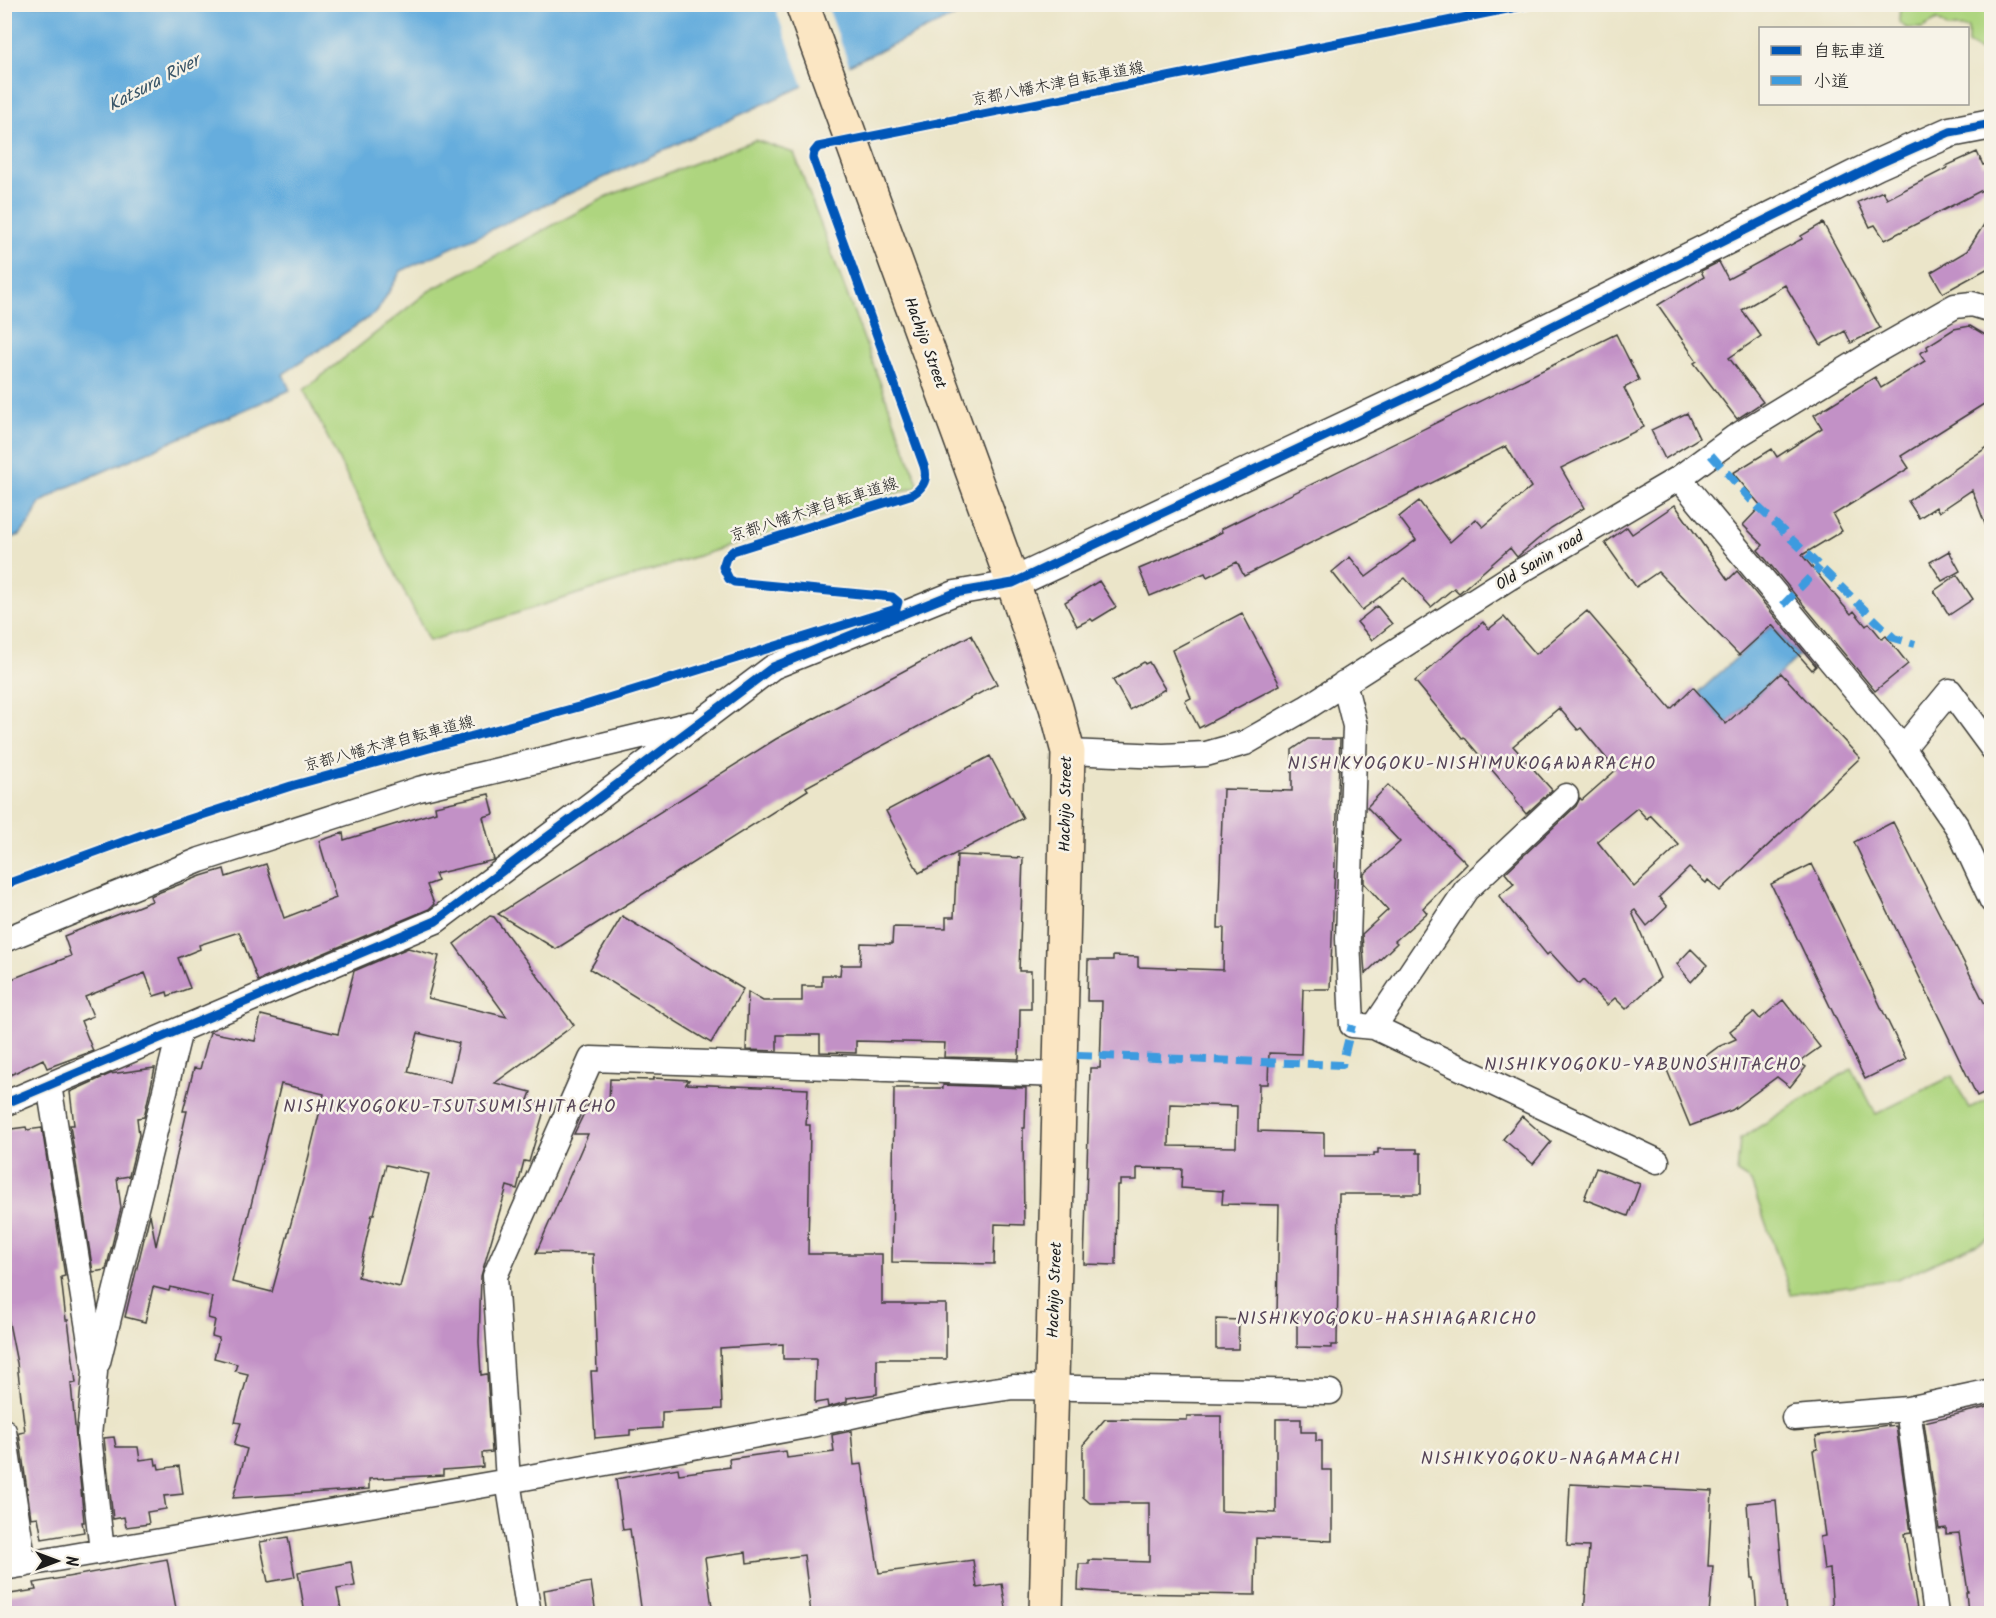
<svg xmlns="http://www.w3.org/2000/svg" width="1996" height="1618" font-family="Kalam,'Klee One',sans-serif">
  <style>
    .green { fill: #aed57f; stroke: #65784e; stroke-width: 1.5 }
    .water { fill: #66addd; stroke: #41647c; stroke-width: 1.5 }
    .pier { fill: #ebe5c9 }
    .building { fill: #c291c6; fill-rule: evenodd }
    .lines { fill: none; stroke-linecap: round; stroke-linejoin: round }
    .minor-casing { stroke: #3b3a36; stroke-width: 27 }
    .tertiary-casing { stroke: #3b3a36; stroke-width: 33 }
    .secondary-casing { stroke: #3b3a36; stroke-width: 36 }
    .minor { stroke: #fff; stroke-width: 24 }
    .tertiary { stroke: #fff; stroke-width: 30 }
    .secondary { stroke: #fbe6c3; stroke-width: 33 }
    .quiet { stroke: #3c9bdf; stroke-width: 8; stroke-dasharray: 15 8; stroke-linecap: butt }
    .cycleway-casing { stroke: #f7f3e8; stroke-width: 13 }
    .cycleway { stroke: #0057b8; stroke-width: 9 }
    .labels { text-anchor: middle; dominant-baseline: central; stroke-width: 5; stroke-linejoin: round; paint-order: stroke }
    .street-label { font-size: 16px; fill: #1c1c1c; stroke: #f7f3e8 }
    .water-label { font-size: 18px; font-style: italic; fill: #3a5669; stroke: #f7f3e8 }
    .neighbourhood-label { font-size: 18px; letter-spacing: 1.5px; fill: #564558; stroke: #f7f3e8 }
  </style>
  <rect width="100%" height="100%" fill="#f7f3e8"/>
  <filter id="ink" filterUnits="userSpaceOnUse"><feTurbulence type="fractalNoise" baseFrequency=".0167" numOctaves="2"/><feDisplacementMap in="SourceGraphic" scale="12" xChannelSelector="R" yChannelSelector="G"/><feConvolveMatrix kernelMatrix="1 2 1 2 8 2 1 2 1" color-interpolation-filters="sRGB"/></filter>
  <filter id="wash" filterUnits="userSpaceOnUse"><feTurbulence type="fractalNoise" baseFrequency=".008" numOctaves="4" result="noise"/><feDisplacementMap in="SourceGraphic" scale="24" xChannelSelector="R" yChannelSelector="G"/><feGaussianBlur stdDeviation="1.35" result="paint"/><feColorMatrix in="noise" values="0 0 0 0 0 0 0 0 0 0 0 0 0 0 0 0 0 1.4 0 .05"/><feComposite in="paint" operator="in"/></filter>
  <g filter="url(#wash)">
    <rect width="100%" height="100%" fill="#ebe5c9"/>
    <path class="green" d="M1900 5H1991V57L1968 44V28H1948L1937 20 1922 28H1906L1899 21Z
      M755 140 794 153 919 486 429 641 304 390 429 291 608 196Z
      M1852 1068 1876 1114 1952 1076 1969 1108 1991 1098V1238L1897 1279 1791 1294 1751 1182 1737 1173 1740 1139Z"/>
    <path class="water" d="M4 5H979L401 271 377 312 283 374 290 390 61 490 39 504 31 521 20 535 5 540Z
      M1772 625 1799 656 1726 724 1698 693Z"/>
    <path class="pier" d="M774 5H827L850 67 804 88Z"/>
    <g id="blocks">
      <path class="building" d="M1977 152 1983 165 1992 162V185L1885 240 1875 225 1870 227 1858 202 1883 191 1887 199 1947 168 1946 166Z
        M1992 212V266L1943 293 1931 272 1967 251Z
        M1823 223 1880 328 1851 343 1845 331 1821 345 1785 285 1747 307 1742 310 1761 336 1729 358 1763 402 1737 419 1694 363 1697 361 1658 305 1704 277 1701 271 1719 262 1728 279 1802 239 1801 236Z
        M1970 326 1992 339V399L1901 456 1909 468 1833 515 1842 531 1802 555 1843 605 1851 614 1854 611 1866 626 1869 623 1882 639 1886 636 1908 664 1875 691 1758 550 1763 545 1743 525 1761 506 1733 473 1772 449 1777 457 1822 428 1814 415 1875 377 1881 388 1925 361 1920 353 1928 349 1927 346 1954 329Z
        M1616 334 1639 380 1624 388 1644 427 1561 468 1584 508 1551 528 1517 557 1510 548 1459 593 1454 588 1431 607 1405 578 1362 610 1332 572 1350 557 1366 577 1416 540 1399 517 1419 501 1450 542 1476 519 1483 527 1531 487 1506 446 1244 576 1237 562 1207 577 1205 573 1150 596 1139 569 1194 546 1222 532 1221 529Z
        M1687 413 1699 438 1665 459 1651 430Z
        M1992 444V537H1990L1972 490 1939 512 1936 507 1919 518 1908 501Z
        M1675 505 1728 580 1737 571 1816 666 1812 670 1772 625 1739 655 1658 572 1636 587 1605 543 1627 527 1632 534Z
        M1949 551 1960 571 1942 581 1930 562Z
        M1957 575 1973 599 1949 615 1934 591Z
        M1099 581 1116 607 1093 621 1091 619 1077 626 1065 602Z
        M1377 606 1392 624 1372 640 1357 622Z
        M1587 611 1671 709 1693 687 1726 724 1781 673 1860 758 1720 891 1708 880 1706 883 1689 868 1659 897 1667 907 1647 926 1635 910 1632 912 1660 978 1626 1009 1615 998 1607 1005 1583 980 1579 984 1550 952 1547 955 1499 896 1514 884 1505 873 1576 806 1580 798 1582 800 1616 770 1581 728 1578 730 1559 708 1513 746 1552 790 1526 814 1515 800 1516 798 1486 763 1464 737 1463 739 1415 681 1483 622 1489 629 1504 617 1536 654ZM1637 808 1647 819 1650 815 1679 845 1634 887 1597 841Z
        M1242 613 1280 685 1199 728 1185 701 1191 698 1172 650Z
        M971 635 997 684 806 787 808 790 556 949 498 914 776 739Z
        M1144 662 1145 664 1149 662 1165 689 1130 710 1113 680Z
        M1308 739H1340L1330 989H1303L1301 1054 1269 1053 1268 1084H1259L1258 1131 1324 1133V1156H1374V1153H1378V1149H1417V1153H1421V1194H1339L1337 1345H1331V1348L1297 1347V1315H1277L1279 1205 1222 1204 1223 1191 1181 1188 1182 1169 1137 1168V1180H1120V1185H1117L1116 1265 1084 1264 1090 1068H1100L1102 1001H1087L1088 960H1113V956L1138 957V967L1223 970 1224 928H1218L1223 789 1292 791V750ZM1170 1104 1237 1106 1236 1147 1169 1146Z
        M990 756 1023 818 919 873 886 811Z
        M1388 785 1467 864 1423 908 1427 913 1395 941 1397 943 1365 974 1362 934 1388 910 1364 883V874L1400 842 1367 807Z
        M489 794 494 814 483 817 494 860 435 874 438 881 427 885 434 904 429 909 258 981 239 932 199 945 200 949 178 958 190 988 168 996 167 992 154 996 145 973 85 997 93 1016 81 1021 93 1051 47 1068 43 1059 4 1078V982L71 956 64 936 152 901 150 896 201 876 224 869 226 877 266 864 284 918 336 898 319 841 343 833 344 840 436 812 435 806Z
        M1893 822 1992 1018V1089L1977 1096 1854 842Z
        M957 855 1023 858 1019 971H1031V1009H1020L1019 1059 944 1057 945 1043 856 1041V1053L820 1052V1035H777V1051L746 1050 748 992 763 1001H802V986H822V975H840L841 965H860L861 943 892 944 893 927 946 928V917H954Z
        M1812 864 1906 1059 1865 1079 1771 884Z
        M490 916 494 917 574 1025 495 1083 531 1092 528 1100 546 1104 529 1162 524 1161 517 1189 507 1186 481 1276 479 1342 481 1375 487 1374 492 1452 482 1453 483 1467 443 1470V1475L369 1479V1489L233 1498 247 1449 234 1445 241 1423 235 1422 248 1374 235 1371 237 1364 214 1358 219 1338 212 1336 215 1320 208 1318 212 1297 170 1287 169 1291 153 1287 145 1322 125 1317 150 1214 156 1246 159 1233 187 1111H183L194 1068 200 1069 210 1032 255 1041 261 1015 338 1034 354 971 408 948 439 956 428 998 507 1017 454 944ZM418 1033 459 1043 450 1082 408 1072ZM281 1084 324 1094 304 1176 272 1292 232 1282ZM386 1165 429 1174 400 1287 358 1277 372 1214H374Z
        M622 916 743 989 711 1043 590 969Z
        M1691 949 1707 965 1691 982 1677 964Z
        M1783 1000 1820 1047 1799 1062 1806 1067 1790 1087 1777 1077 1732 1110 1690 1126 1667 1070 1694 1058 1696 1063 1718 1047 1736 1039 1730 1031 1754 1012 1760 1019Z
        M155 1068 144 1117 137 1118 139 1135 129 1176 117 1178 121 1208 106 1270 93 1272 70 1125H74L70 1092 110 1074Z
        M653 1078 689 1080 686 1084 808 1089 806 1125H810L808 1254H882V1304H946V1359H877V1394L847 1398V1402L828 1407 827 1401 815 1403 816 1359H783V1344L720 1348 722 1409 662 1412V1428L630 1430V1435L595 1438 591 1371H597L593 1254 536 1253 588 1134H574L589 1103H609L610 1079 653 1080Z
        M943 1085 1026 1088 1025 1128H1023L1024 1225 995 1224 994 1264 892 1262 894 1088H943Z
        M1522 1116 1551 1142 1533 1164 1503 1139Z
        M26 1127 27 1130 42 1128 65 1276 61 1277 66 1320H68L76 1383 71 1384 84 1522H82L84 1532 42 1539 38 1517 31 1518 19 1433 25 1432 17 1363 4 1298V1130Z
        M1596 1168 1640 1184 1628 1216 1584 1199Z
        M1216 1319 1239 1320 1238 1349H1216Z
        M1992 1406V1504L1986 1505 1992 1543V1614H1968L1966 1592H1968L1959 1533 1946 1534V1528L1939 1529 1924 1422Z
        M1187 1416H1221V1511L1276 1513V1419H1301V1432H1316V1441H1322V1470H1332V1541L1256 1538 1255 1595 1117 1593 1078 1590 1079 1564H1089V1560L1149 1562V1503H1090L1083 1497V1445L1105 1419 1187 1420Z
        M1888 1425V1427L1896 1426 1911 1533 1904 1534 1918 1614H1833L1830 1569 1824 1570 1820 1537 1825 1536 1813 1450 1818 1449 1816 1436Z
        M851 1431 854 1465 862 1464 879 1573 973 1560 977 1588 1002 1584 1007 1614H811L804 1555 747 1563 746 1552 705 1558 713 1614H642L630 1529 623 1530 616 1479 678 1468 679 1474 730 1467 729 1459 786 1451 787 1458 834 1452 832 1435Z
        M114 1437 116 1447H138L140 1460 155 1458 156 1465 158 1464 159 1469 179 1466 183 1494 164 1496 166 1509 147 1512 149 1524 126 1527 124 1517 113 1519 104 1438Z
        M1570 1484 1712 1491 1708 1566H1713L1709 1614H1584L1589 1547 1567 1546Z
        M1776 1500 1786 1614H1757L1754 1578H1752L1747 1503Z
        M288 1537 295 1577 268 1582 260 1542Z
        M167 1559 177 1614H4V1595L36 1590 34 1583Z
        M351 1562 355 1586 337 1589 342 1614H305L298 1572Z
        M591 1582 596 1614H547L544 1590Z"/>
    </g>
  </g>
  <g filter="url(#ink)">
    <use href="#blocks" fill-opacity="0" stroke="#3b3a36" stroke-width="1.5"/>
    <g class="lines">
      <defs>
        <path id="minor" d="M1679 478 1903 748 1958 828 1992 901
          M1344 683 1355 726 1348 939 1352 1025 1374 1027 1466 890 1566 796
          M1903 748 1950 691 1992 748
          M1068 752 1163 756 1206 754 1245 743 1306 708 1509 578 1679 478 1735 437 1876 351 1955 306 1972 304 1992 310
          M4 940 200 860 419 789 691 724
          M1374 1027 1657 1161
          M49 1085 95 1372 89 1436 102 1551
          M4 1104 436 921 773 667 955 593 1013 583
          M98 1362 180 1030
          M1908 1409 1936 1614
          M1794 1418 1908 1409 1992 1391
          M4 1431 24 1565
          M4 1568 508 1481 806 1426 919 1401 1013 1387 1330 1392
          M529 1614 508 1481 495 1276 591 1059 1061 1075"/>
        <path id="tertiary" d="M1013 583 1434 385 1876 165 1950 132 1992 124"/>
        <path id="secondary" d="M802 4 1013 583 1056 707 1068 752 1046 1614"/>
      </defs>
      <use href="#minor" class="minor-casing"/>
      <use href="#tertiary" class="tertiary-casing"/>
      <use href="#secondary" class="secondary-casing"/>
      <use href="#minor" class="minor"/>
      <use href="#tertiary" class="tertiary"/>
      <use href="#secondary" class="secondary"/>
      <path class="quiet" d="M1711 455 1751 500 1894 638 1915 644
        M1783 605 1820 567
        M1077 1055 1342 1065 1352 1025"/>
      <defs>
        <path id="cycleway" d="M4 885 150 832 291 786 582 706 896 609 898 602 892 597 734 582 729 579 723 567 726 558 733 551 913 494C924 487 928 478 924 466L813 158 814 152 818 147 1532 4
          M4 1104 436 921 773 667 955 593 1013 583 1434 385 1876 165 1950 132 1992 124"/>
      </defs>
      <use href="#cycleway" class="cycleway-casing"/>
      <use href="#cycleway" class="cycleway"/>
    </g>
  </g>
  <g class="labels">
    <g class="street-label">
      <text transform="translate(1058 84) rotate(-11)">京都八幡木津自転車道線</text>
      <text transform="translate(925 343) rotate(70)">Hachijo Street</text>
      <text transform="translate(814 510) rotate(-18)">京都八幡木津自転車道線</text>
      <text transform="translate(1540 561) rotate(-31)">Old Sanin road</text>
      <text transform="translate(389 744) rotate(-15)">京都八幡木津自転車道線</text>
      <text transform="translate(1066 804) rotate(-89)">Hachijo Street</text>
      <text transform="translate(1055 1290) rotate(-88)">Hachijo Street</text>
    </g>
    <g class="water-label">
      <text transform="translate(154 84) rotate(-28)">Katsura River</text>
    </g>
    <g class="neighbourhood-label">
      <text x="1472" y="764">NISHIKYOGOKU-NISHIMUKOGAWARACHO</text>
      <text x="1643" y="1065">NISHIKYOGOKU-YABUNOSHITACHO</text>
      <text x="450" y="1107">NISHIKYOGOKU-TSUTSUMISHITACHO</text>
      <text x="1387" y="1319">NISHIKYOGOKU-HASHIAGARICHO</text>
      <text x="1551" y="1459">NISHIKYOGOKU-NAGAMACHI</text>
    </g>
  </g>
  <rect width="1996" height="1618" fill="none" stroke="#f7f3e8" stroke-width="24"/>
  <rect x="1759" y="27" width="210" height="78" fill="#f7f3e8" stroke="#9f9d96" stroke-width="1.5"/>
  <rect x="1771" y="46" width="30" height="9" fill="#0057b8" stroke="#9f9d96" stroke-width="1.5"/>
  <text x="1813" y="57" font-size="18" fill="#1c1c1c">自転車道</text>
  <rect x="1771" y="76" width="30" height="9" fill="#3c9bdf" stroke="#9f9d96" stroke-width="1.5"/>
  <text x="1813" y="87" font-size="18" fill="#1c1c1c">小道</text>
  <g transform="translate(57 1561) rotate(90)" stroke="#f7f3e8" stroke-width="4.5" paint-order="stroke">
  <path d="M0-4.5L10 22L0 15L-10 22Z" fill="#1c1c1c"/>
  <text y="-9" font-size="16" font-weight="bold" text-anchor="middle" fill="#1c1c1c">N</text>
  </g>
</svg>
